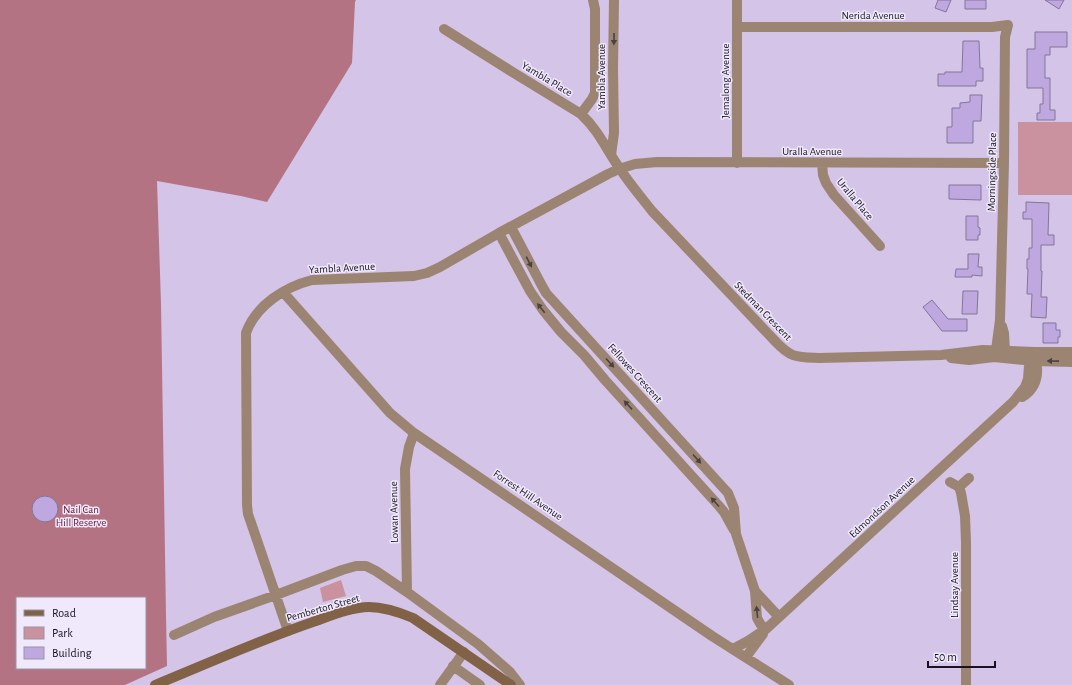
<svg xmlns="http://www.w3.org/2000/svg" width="1072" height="685" font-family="'Alegreya Sans',sans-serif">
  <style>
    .green { fill: #ca919e }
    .forest { fill: #b47383; fill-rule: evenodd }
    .building { fill: #bfa7e0; stroke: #837696 }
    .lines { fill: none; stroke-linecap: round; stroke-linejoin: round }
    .street { stroke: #9b8572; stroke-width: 10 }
    .secondary { stroke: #816246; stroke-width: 10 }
    .oneway { fill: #4c4040 }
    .labels { text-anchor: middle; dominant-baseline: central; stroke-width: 3; stroke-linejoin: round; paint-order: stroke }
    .street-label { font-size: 11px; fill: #18121f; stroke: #f0e9fb }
    .park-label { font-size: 11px; fill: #651532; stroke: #f0e9fb }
  </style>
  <rect width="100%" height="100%" fill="#d3c4e8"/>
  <path class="green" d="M1018 122H1072V195H1018Z
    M341 580 346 596 323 602 320 588Z"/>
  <path class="forest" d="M0 0H356L355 2 352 63 267 202 241 196 157 181 161 304 166 616 167 666 125 685H0ZM17 598H145V668H17Z"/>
  <path class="building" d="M938 0H951L946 12 935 8Z
    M965 0H986V9H965Z
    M1045 0H1064L1059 9Z
    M1035 32H1067V47H1050V55H1045V78H1050V110H1055V120H1037V113H1040V104H1043V88H1027V49H1035Z
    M963 41H979L980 68H983V81H976V86H938V74H945V72H962Z
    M970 95H982L981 121H973V143H947V127H952V108H960V103L970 102Z
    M949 185H981V200L949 199Z
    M1026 202 1049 203 1048 235H1054V245H1041V271H1042L1041 297H1047L1046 318 1031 317 1032 294H1027L1028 269H1027V259H1029V248H1032V219H1023V212H1026Z
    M966 216H978V227L980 228V235H978V240H966Z
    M968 254H979L978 267H982V276L972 275V277H955L956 269H968Z
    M963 291H978L977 314H962Z
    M932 300 948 319H967V331H942L923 307Z
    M1043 323H1056V330H1060V337H1058V343H1043Z
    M32 509a13 13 0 1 1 26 0a13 13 0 1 1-26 0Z"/>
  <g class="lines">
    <path class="street" d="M738 27H992L1008 25 1005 37 1004 163 1000 320 996 350 999 357
      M444 29 514 73 581 114C599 131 606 149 620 169 630 184 641 197 652 211L775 341C791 358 796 357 819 358L941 355 983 350 1035 352H1072
      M581 114 592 99 595 93V9L593 0
      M611 155 614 133 613 68 614 0
      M737 163V0
      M822 163 823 175 826 183 834 195 880 246
      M511 227 541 284 546 293 728 493 734 508 736 534 755 591 757 618 761 625 766 629
      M499 233 530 291 543 310 561 332 584 355 605 380 719 506 724 512 734 530
      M283 292 390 413 414 433 712 636 789 685
      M1000 356 1005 351 1004 333 1002 326
      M951 358 969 360 994 357 1034 361 1072 362
      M1022 397C1033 391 1038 380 1037 368 1036 363 1034 362 1035 356
      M950 482 959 487 961 493 965 516 966 542V685
      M959 487 969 478
      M755 591 779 617
      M407 592 405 469 409 447 414 433
      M288 631 248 514 247 505 246 333C256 305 285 287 312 280L414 276 427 273 440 267 499 233 608 174 619 169 635 164 657 162 1004 163
      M174 635 214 617 276 595 342 570 356 566H366L376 571 407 592 478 644 510 672 520 685
      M733 649 748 641 766 629 1013 402 1025 387 1028 379 1029 365 1034 361
      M746 657 763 634
      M453 666 480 685
      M440 685 464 652"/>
    <path class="secondary" d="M155 685C206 664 258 641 310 623 328 617 351 607 369 607 385 607 399 612 413 618L511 685"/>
  </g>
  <defs><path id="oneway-solid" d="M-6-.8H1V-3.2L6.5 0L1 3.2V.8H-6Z"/></defs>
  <g class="oneway">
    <use href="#oneway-solid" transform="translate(614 39) rotate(91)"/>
    <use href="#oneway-solid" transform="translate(529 262) rotate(63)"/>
    <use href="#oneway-solid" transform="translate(541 308) rotate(-128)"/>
    <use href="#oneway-solid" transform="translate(1053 361) rotate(-179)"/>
    <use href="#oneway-solid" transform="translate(610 363) rotate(48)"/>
    <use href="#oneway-solid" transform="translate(628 405) rotate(-133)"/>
    <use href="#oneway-solid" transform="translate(697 459) rotate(48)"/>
    <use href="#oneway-solid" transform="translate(715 502) rotate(-132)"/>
    <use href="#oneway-solid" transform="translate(757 612) rotate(-96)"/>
  </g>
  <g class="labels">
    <g class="street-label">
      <text x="873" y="15">Nerida Avenue</text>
      <text transform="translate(601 77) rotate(-90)">Yambla Avenue</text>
      <text transform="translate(547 79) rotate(31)">Yambla Place</text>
      <text transform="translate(725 81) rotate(-90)">Jemalong Avenue</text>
      <text x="812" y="151">Uralla Avenue</text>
      <text transform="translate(992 172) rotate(-89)">Morningside Place</text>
      <text transform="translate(855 199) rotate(50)">Uralla Place</text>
      <text transform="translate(342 268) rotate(-3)">Yambla Avenue</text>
      <text transform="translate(763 311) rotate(46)">Stedman Crescent</text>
      <text transform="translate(635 373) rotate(48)">Fellowes Crescent</text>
      <text transform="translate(528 495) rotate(34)">Forrest Hill Avenue</text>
      <text transform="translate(882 507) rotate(-43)">Edmondson Avenue</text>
      <text transform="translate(394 512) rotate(-91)">Lowan Avenue</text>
      <text transform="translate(954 585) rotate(-90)">Lindsay Avenue</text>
      <text transform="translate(323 608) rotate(-16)">Pemberton Street</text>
    </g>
    <g class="park-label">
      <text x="81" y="509">Nail Can<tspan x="81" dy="13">Hill Reserve</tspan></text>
    </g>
  </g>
  <rect x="16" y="597" width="130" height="72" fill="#f0e9fb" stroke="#9a93a3"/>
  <rect x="24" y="610" width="20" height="6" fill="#816246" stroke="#9a93a3"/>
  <text x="52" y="617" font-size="12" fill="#18121f">Road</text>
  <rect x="24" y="627" width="20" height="12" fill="#ca919e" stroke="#9a93a3"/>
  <text x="52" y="637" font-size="12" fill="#18121f">Park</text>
  <rect x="24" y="647" width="20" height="12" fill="#bfa7e0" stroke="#9a93a3"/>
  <text x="52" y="657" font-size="12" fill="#18121f">Building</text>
  <path d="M928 661v6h67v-6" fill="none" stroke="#18121f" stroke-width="2"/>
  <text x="934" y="661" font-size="12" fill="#18121f" stroke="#f0e9fb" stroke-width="3" paint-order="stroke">50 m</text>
</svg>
